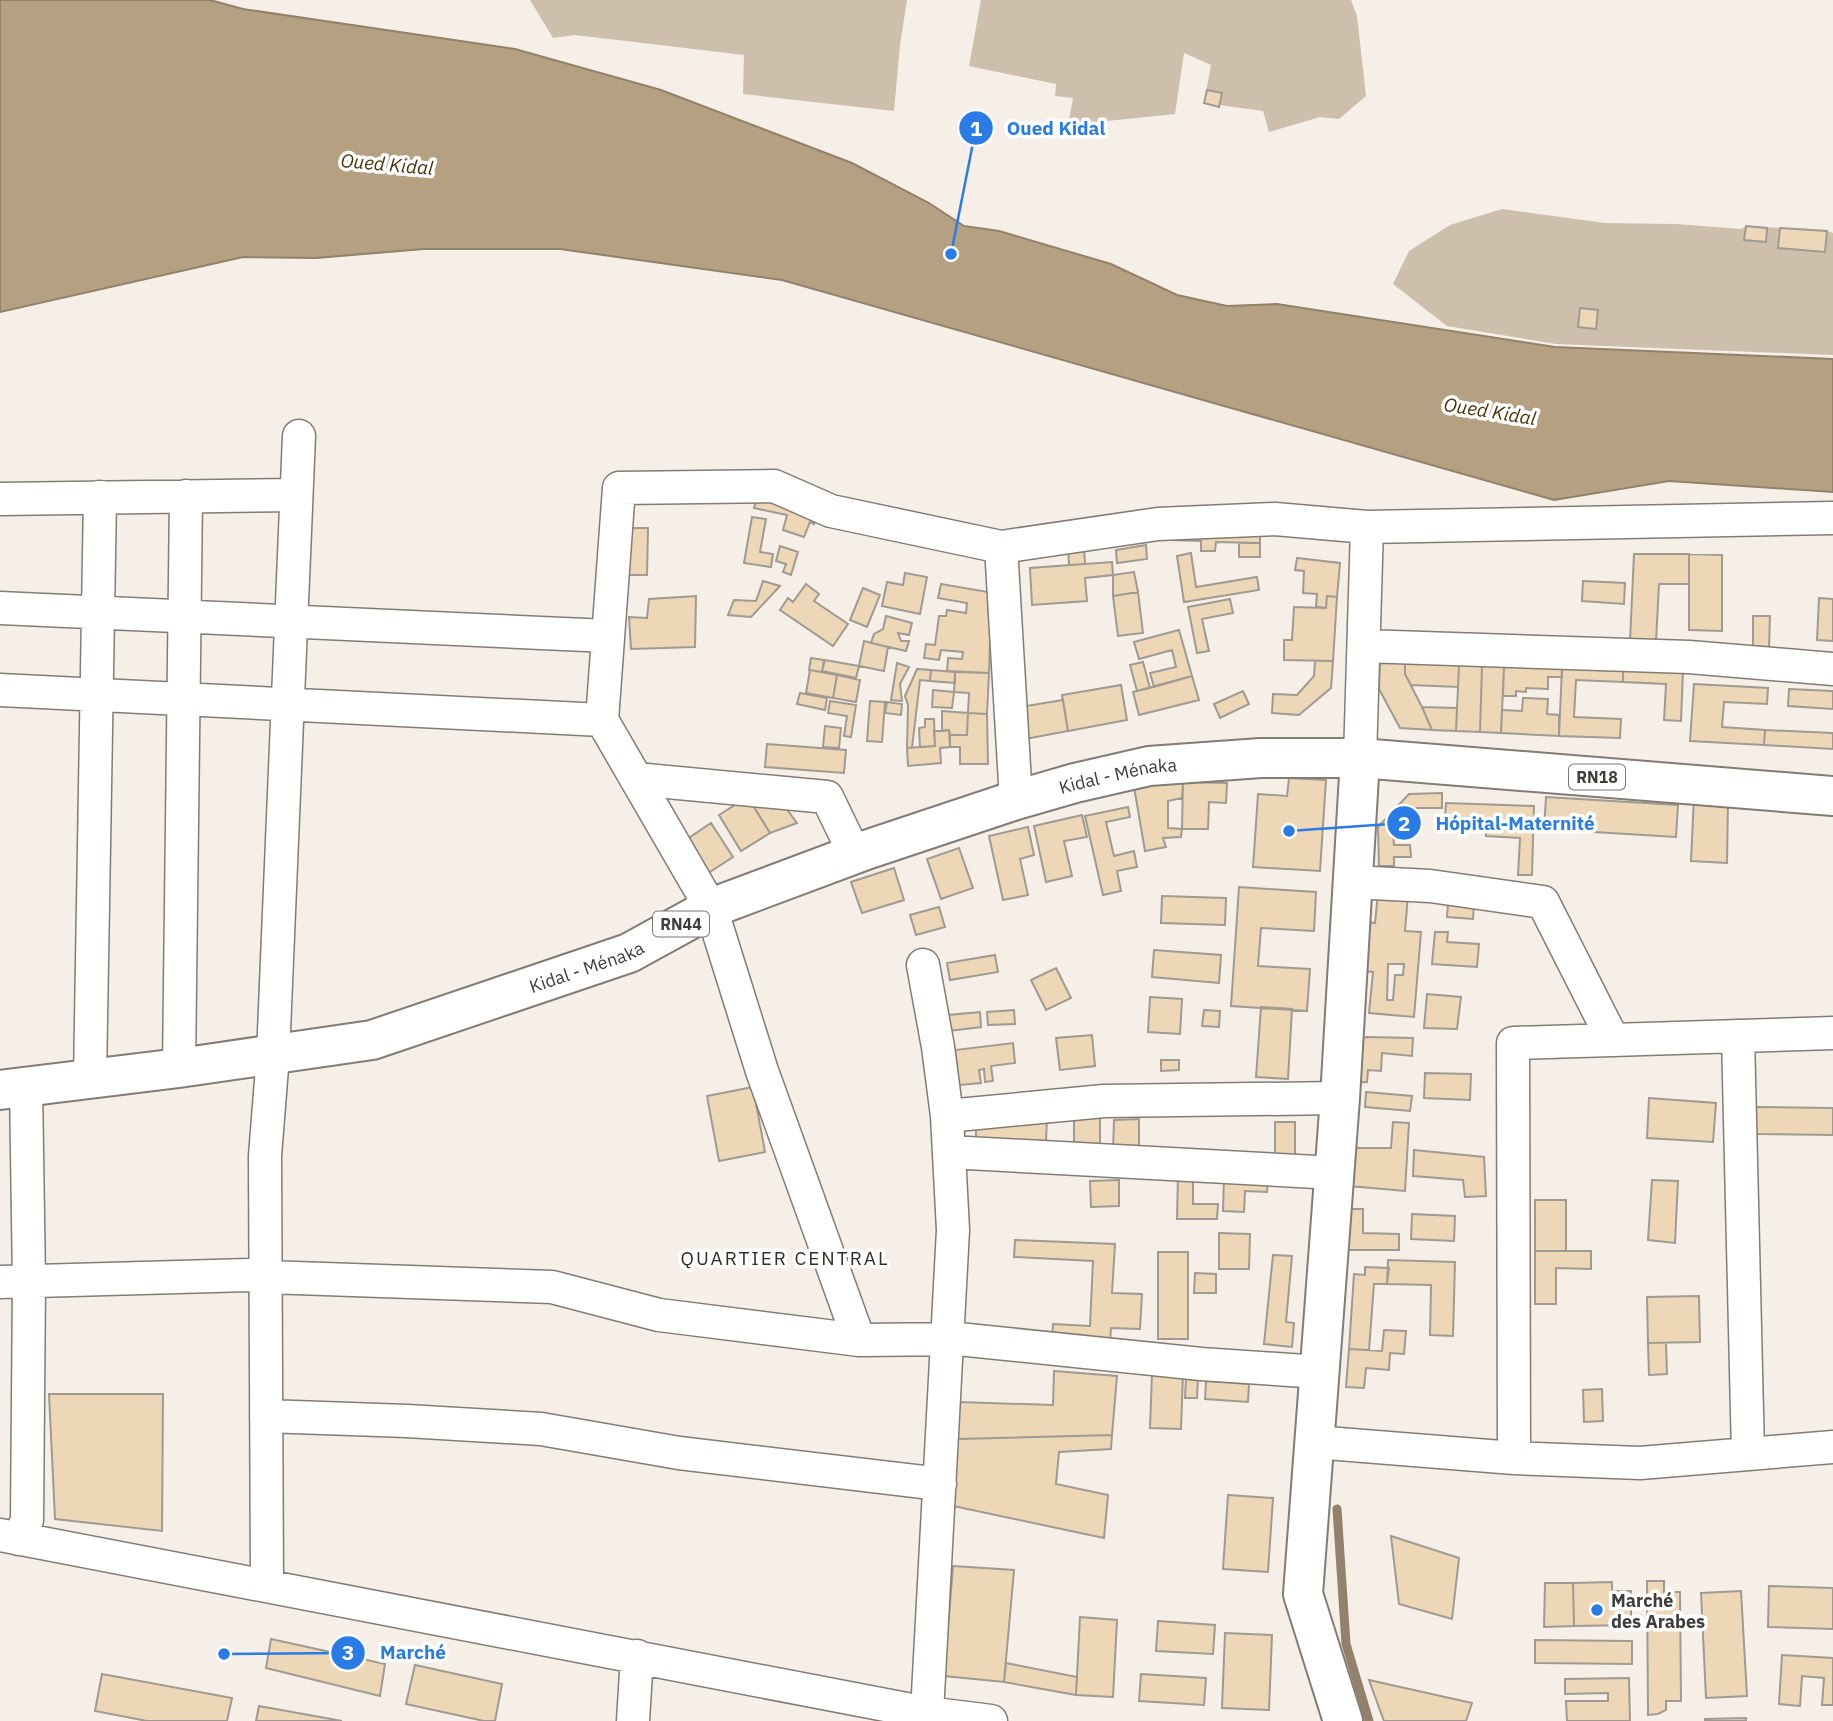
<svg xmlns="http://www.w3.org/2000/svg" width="1833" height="1721" font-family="'IBM Plex Sans',sans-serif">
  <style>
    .green { fill: #cdbfab }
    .water { fill: #b5a081; stroke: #92826b; stroke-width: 2 }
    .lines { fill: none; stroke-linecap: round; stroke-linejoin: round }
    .stream { stroke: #92826b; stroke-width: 9 }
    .building { fill: #edd7b7; stroke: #9f9a92; stroke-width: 2; fill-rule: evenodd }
    .street-casing { stroke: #827c75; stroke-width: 35 }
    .primary-casing { stroke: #827c75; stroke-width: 42 }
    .street { stroke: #fff; stroke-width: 32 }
    .primary { stroke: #fff; stroke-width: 38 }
    .poi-dot { fill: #297be6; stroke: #fff; stroke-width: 2.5 }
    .labels { text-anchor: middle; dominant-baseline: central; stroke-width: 7; stroke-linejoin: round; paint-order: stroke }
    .shield { fill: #fff; stroke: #797674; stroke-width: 2 }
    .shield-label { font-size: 16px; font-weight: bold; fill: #3f3c39 }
    .street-label { font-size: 18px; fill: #3f3c39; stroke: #fff }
    .poi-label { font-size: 18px; font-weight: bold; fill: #3f3c39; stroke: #fff; text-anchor: start }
    .water-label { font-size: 19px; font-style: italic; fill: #4a330b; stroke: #fff }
    .neighbourhood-label { font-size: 19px; letter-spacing: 2px; fill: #332e28; stroke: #fff }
    .leader { fill: none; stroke: #297be6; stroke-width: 2.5 }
    .callout-dot { fill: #297be6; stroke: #fff; stroke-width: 2.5 }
    .mark-label { font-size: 21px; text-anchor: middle; font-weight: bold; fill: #fff }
    .callout-label { font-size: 19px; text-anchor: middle; font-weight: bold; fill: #297be6; stroke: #fff; stroke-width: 7; stroke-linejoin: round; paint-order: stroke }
  </style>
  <rect width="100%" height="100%" fill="#f6efe7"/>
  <path class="green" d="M530 0H907L900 45 894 111 743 94 744 55 575 35 553 38Z
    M981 0H1351L1357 16 1366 96 1339 119 1320 117 1269 132 1263 111 1204 103 1211 65 1184 53 1175 114 1068 125 1073 98 1055 96 1056 84 969 66Z
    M1502 209 1605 223 1676 224 1741 229 1746 226 1827 231 1833 233V355L1556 344 1447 326 1393 284 1409 251 1450 225Z"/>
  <path class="water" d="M0 0H210L243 9 515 49 661 90 852 163 929 203 964 226 999 231 1111 264 1177 295 1227 306 1277 304 1555 347 1833 359V492L1669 481 1554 500 782 280 560 249H424L316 258 243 257 0 312Z"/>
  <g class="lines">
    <path class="stream" d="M1337 1509 1346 1644 1369 1721"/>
  </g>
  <path class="building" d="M1207 90 1222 93 1219 107 1204 103Z
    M1746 226 1767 228 1766 242 1744 240Z
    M1780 228 1827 231 1825 252 1778 248Z
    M1580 308 1598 310 1596 329 1578 327Z
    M758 494 817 515 814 524 810 522 804 537 783 530 787 515 754 508Z
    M752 517 766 519 760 552 773 554 771 567 744 563Z
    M626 528H648L647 575H626Z
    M1172 531 1260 534V543L1216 542 1215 551H1201V541L1171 540Z
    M1239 543H1260V557H1239Z
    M1146 545 1147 559 1117 563 1116 550Z
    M780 546 798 552 791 575 783 572 786 564 776 561Z
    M1084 548 1085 564 1069 565 1068 549Z
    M1191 553 1196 587 1257 577 1259 590 1184 602 1177 556Z
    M1634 554H1689V584H1659L1656 642 1630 641Z
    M1689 554 1722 555V631L1689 630Z
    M1297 558 1340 563 1337 597 1327 596 1326 608 1316 607 1317 594 1303 593 1304 571 1295 570Z
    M1112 562 1113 575 1085 578 1087 601 1032 605 1030 568Z
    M1134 572 1138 592 1113 596V575Z
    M905 573 927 577 920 614 882 606 887 582 903 585Z
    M763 581 780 586 751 617 728 615 734 600 756 601Z
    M1583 581 1625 583 1624 604 1582 601Z
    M806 584 819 594 814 601 848 624 833 646 780 610 788 598 793 602Z
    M941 584 994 593 991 608 989 673 947 671 948 658 962 659 963 652 941 650 939 660 924 658 926 644 935 645 939 616H946L947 610 966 613 967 603 938 598Z
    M863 588 880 595 867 627 850 620Z
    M1138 592 1143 633 1118 636 1113 596Z
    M696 596 695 647 631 649 629 617 647 618 649 599Z
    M1327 596 1337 597 1333 661 1284 660V640H1292L1294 607 1326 608Z
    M1819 598 1833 599V641L1817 640Z
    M1230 599 1233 613 1202 619 1209 651 1197 653 1188 607Z
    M886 616 912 623 909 635 898 633 901 641H909L906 651 871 643 874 634 883 629Z
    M1753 616H1770L1769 647 1753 646Z
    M1179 630 1192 676 1154 687 1150 673 1176 667 1172 650 1139 659 1134 642Z
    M864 641 888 647 884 671 859 666Z
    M811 658 824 660 822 672 809 670Z
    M825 660 859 666 856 678 822 671Z
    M1380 660 1405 662V674L1422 707 1432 730 1400 728 1379 689Z
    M1315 661H1333L1331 688 1299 715 1272 713 1273 694 1297 695 1314 676Z
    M1143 662 1150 688 1137 691 1130 665Z
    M1405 662 1459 665 1458 687 1411 685 1405 674Z
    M897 663 909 667 900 684 902 701 891 700Z
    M1459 665 1482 666 1480 732 1456 731Z
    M1482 666H1504L1501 733 1480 732Z
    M1504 666 1562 667V677H1548V689L1526 688V692L1516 691V696H1503Z
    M1562 667 1623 668V682L1576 680 1574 717 1621 719 1620 738 1559 736Z
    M1623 668 1683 671 1681 721 1664 720 1666 684 1623 682Z
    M917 669 931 670 930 681 920 680 912 748H907L908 705 905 696Z
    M810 670 837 675 833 698 806 693Z
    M931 670 955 672V683L930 681Z
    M955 672 989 673 987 714 968 713 969 693 954 692Z
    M837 675 860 680 856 702 833 698Z
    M1192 676 1199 700 1139 715 1133 692Z
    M1694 684 1768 688 1767 704 1724 702 1722 727 1765 730 1764 745 1690 741Z
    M1121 685 1127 720 1068 731 1062 695Z
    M1789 689 1833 691V709L1788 706Z
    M933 690 954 692 952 708 932 707Z
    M1243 691 1249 704 1220 718 1214 704Z
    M800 693 827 698 825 710 797 704Z
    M1523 698 1548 699 1547 714 1559 715V736L1501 733 1502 710 1522 711Z
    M1063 700 1068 731 1025 739 1020 707Z
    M830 701 856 705 851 737 844 736 847 716 828 713Z
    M870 701 885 702 882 742 867 741Z
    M887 702 902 704 901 715 885 713Z
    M1422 707 1457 708 1456 731 1432 730Z
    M942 711 968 713 967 735H950L949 730 942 731Z
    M968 713 987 714 988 764H960V747H950V735H967Z
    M925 719H934L935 746 920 747 919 728 925 727Z
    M825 726 841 728 839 748 823 747Z
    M949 730 950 747 940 748 941 763 908 766 907 748 935 746 934 731Z
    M1765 730 1833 733V749L1764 745Z
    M767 744 846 750 844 773 765 767Z
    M1289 778 1326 780 1320 871 1253 867 1258 794 1287 796Z
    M1183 782 1182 798 1168 801V828L1182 829 1181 837 1163 838 1166 847 1145 851 1134 787Z
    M1183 782 1227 783 1226 803 1209 802 1208 829H1182Z
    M1442 793V808H1416L1393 832 1394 845H1410L1411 857H1394V866H1379L1378 827 1409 794Z
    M1694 796 1728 802 1727 863 1691 861Z
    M748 797 770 833 741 851 719 815Z
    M1546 797 1678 805 1676 837 1544 829Z
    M780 800 797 823 770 833 754 807Z
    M1446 803 1534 806 1532 875H1518L1520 838 1486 836V828H1493L1494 818 1445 817Z
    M1128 807 1130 817 1106 822 1114 856 1134 851 1137 867 1117 871 1121 891 1103 895 1085 816Z
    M1082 815 1087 837 1064 841 1072 876 1046 882 1034 826Z
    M711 823 733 857 699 879 677 846Z
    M1028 827 1034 855 1020 859 1028 895 1003 900 989 836Z
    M959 848 973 888 941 899 927 859Z
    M894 868 904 900 862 913 851 882Z
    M1239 887 1316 892 1314 931 1261 928 1258 966 1310 969 1307 1011 1231 1006Z
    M1378 893 1408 895 1405 931 1421 932 1414 1017 1369 1013 1373 972 1364 971 1368 922 1375 923ZM1388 964H1404L1403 975H1395L1393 1000H1387Z
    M1162 896 1226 898 1225 925 1161 923Z
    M1448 903 1474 905 1473 919 1447 917Z
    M939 907 945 927 916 935 910 915Z
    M1435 932H1448L1447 942 1479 944 1477 967 1432 964Z
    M1154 950 1221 955 1219 983 1152 977Z
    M995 955 998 972 950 980 947 963Z
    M1056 968 1071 998 1046 1010 1031 980Z
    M1427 994 1461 997 1457 1029 1424 1028Z
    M1150 997 1182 999 1180 1034 1148 1032Z
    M1261 1007 1292 1009 1288 1079 1256 1077Z
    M1014 1010 1015 1024 988 1025 987 1012Z
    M1204 1010 1220 1011 1219 1027 1202 1026Z
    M980 1012 981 1027 949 1031 948 1015Z
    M1092 1035 1095 1066 1060 1070 1056 1038Z
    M1366 1037 1413 1038 1412 1056 1382 1053 1381 1071 1368 1070 1367 1082 1352 1083 1356 1039Z
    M1013 1043 1015 1063 991 1066 993 1081 985 1082 984 1069 979 1070 981 1083 959 1085 955 1050Z
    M1161 1060H1179V1070L1161 1071Z
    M1425 1073 1471 1074 1470 1100 1424 1098Z
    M753 1087 765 1152 719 1161 707 1096Z
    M1366 1092 1412 1096 1410 1111 1365 1107Z
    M1649 1098 1716 1103 1713 1142 1647 1138Z
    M1756 1107 1833 1108V1135L1755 1134Z
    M976 1118 1047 1119 1046 1141 976 1140Z
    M1074 1118H1100V1146L1074 1147Z
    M1139 1119V1151H1113L1114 1120Z
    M1275 1122H1295V1159H1275Z
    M1393 1122 1409 1123 1405 1191 1349 1186 1351 1148H1391Z
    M1414 1150 1484 1157 1486 1196 1465 1197 1463 1180 1413 1176Z
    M1178 1175H1193V1204H1218L1217 1219H1177Z
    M1224 1177 1268 1179 1267 1192 1245 1191 1244 1212 1223 1211Z
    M1119 1180V1206L1091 1207 1090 1181Z
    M1652 1180 1678 1181 1675 1243 1648 1240Z
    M1535 1200H1566V1251H1535Z
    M1345 1209H1363V1233L1399 1234V1250H1345Z
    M1412 1214 1455 1216 1454 1241 1411 1239Z
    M1219 1233 1250 1234 1249 1269H1219Z
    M1015 1240 1115 1244 1112 1293 1142 1294 1140 1329 1111 1328 1110 1342 1052 1340 1053 1324 1090 1326 1093 1261 1014 1257Z
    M1535 1251H1591V1269L1556 1268V1304H1535Z
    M1158 1252H1188V1339H1158Z
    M1273 1255 1292 1256 1286 1322 1294 1323 1292 1347 1264 1344Z
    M1388 1260 1455 1262 1453 1336 1430 1335 1431 1285 1387 1284Z
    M1365 1267 1389 1268 1387 1284H1374L1369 1350 1349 1349 1354 1274 1365 1275Z
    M1195 1273 1216 1274V1293H1194Z
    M1699 1296 1700 1342 1648 1343 1647 1297Z
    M1384 1330 1406 1331 1404 1354 1390 1353 1389 1370 1366 1368 1364 1388 1346 1387 1349 1349 1382 1351Z
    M1648 1343H1666L1667 1374 1649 1375Z
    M1054 1371 1117 1376 1112 1435 957 1439 959 1402 1053 1405Z
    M1152 1373 1183 1374 1181 1429 1150 1428Z
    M1186 1378H1198L1197 1398H1185Z
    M1206 1381 1249 1384 1248 1402 1205 1399Z
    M1602 1389 1603 1421 1584 1422 1583 1390Z
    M49 1394H163L162 1531 55 1519Z
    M1112 1435 1111 1449 1059 1452 1056 1484 1108 1495 1104 1538 953 1506 957 1439Z
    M1228 1495 1273 1498 1268 1572 1223 1569Z
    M1391 1536 1459 1558 1452 1619 1399 1604Z
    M953 1566 1014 1570 1004 1682 944 1676Z
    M1647 1581H1664V1592H1680L1681 1701H1666V1710L1658 1714 1648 1715Z
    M1612 1582V1591H1631V1625L1574 1626 1573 1583Z
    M1545 1583H1573L1574 1626 1544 1627Z
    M1769 1586 1833 1588V1629L1768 1627Z
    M1741 1591 1747 1696 1706 1698 1701 1593Z
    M1080 1617 1117 1620 1113 1697 1076 1695Z
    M1158 1621 1215 1625 1213 1654 1156 1651Z
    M1225 1633 1272 1635 1269 1710 1222 1708Z
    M271 1639 385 1664 380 1696 266 1668Z
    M1535 1640 1632 1641V1664L1535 1663Z
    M1782 1655 1833 1658V1705H1822L1824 1678 1802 1676 1800 1706 1779 1704Z
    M1006 1663 1077 1677 1076 1695 1004 1682Z
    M415 1665 502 1684 495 1721H484L406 1704Z
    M102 1674 232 1698 227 1721H147L95 1711Z
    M1141 1674 1206 1678 1204 1705 1139 1701Z
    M1629 1678 1630 1721H1567L1566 1701H1608V1693L1565 1694V1679Z
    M1369 1680 1472 1703 1466 1721H1384Z
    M259 1706 342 1721H256Z
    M1746 1718V1721H1705V1719Z"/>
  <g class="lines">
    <defs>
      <path id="street" d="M0 499 296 495
        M1001 547 1016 800
        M0 608 608 636
        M1364 646 1689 657 1833 669
        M0 690 602 720
        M1360 758 1367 527
        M636 779 827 797 855 855
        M1353 882 1430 886 1543 902 1613 1040
        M923 965 938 1047 947 1116 953 1230 927 1713
        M1738 1036 1748 1454
        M179 1068 186 496
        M90 1078 100 497
        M947 1116 1104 1101 1340 1098
        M949 1152 1335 1173
        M0 1282 249 1275 267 1277 552 1287 659 1315 859 1340 958 1339 1201 1364 1320 1372
        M859 1340 762 1071 711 908 602 720 619 488 774 486 831 511 1001 547 1158 524 1275 519 1367 527 1833 518
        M266 1416 407 1421 541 1429 679 1453 940 1484
        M1314 1442 1514 1458 1640 1463 1833 1447
        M1514 1458 1513 1043 1833 1033
        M0 1535 927 1713 991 1721
        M19 1539 27 1520 29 1281 26 1087
        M267 1586 265 1156 273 1055 299 436
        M633 1721 637 1656"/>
      <g id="primary">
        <path id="s1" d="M0 1090 179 1068 372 1040 629 953 711 908 866 850 1016 800 1075 783 1149 766 1261 758H1360L1833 796"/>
        <path d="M1343 1721 1303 1594 1340 1098 1360 758"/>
      </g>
    </defs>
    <use href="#street" class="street-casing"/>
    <use href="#primary" class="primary-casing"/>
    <use href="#street" class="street"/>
    <use href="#primary" class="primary"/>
  </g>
  <circle class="poi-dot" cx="1597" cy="1610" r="7"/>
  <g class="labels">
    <g class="shield">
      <rect x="1569" y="764.5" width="56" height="25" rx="5"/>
      <rect x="653" y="911.5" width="56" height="25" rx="5"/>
    </g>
    <g class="shield-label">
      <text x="1597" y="777">RN18</text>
      <text x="681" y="924">RN44</text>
    </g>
    <g class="street-label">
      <text stroke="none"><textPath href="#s1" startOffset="1169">Kidal - Ménaka</textPath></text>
      <text stroke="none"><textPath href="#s1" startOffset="602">Kidal - Ménaka</textPath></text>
    </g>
    <g class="poi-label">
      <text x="1611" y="1600">Marché<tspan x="1611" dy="21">des Arabes</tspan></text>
    </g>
    <g class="water-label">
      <text transform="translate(387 164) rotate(5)">Oued Kidal</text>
      <text transform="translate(1490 411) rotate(9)">Oued Kidal</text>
    </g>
    <g class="neighbourhood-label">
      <text x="785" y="1258">QUARTIER CENTRAL</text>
    </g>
  </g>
  <path class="leader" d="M951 254L976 128M1289 831L1404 823M224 1654L348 1653"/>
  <g class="callout-dot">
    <circle cx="951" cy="254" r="7"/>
    <circle cx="1289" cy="831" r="7"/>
    <circle cx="224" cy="1654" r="7"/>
    <circle cx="976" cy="128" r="18"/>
    <circle cx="1404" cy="823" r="18"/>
    <circle cx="348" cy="1653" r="18"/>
  </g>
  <g class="mark-label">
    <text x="976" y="136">1</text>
    <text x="1404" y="831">2</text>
    <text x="348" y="1660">3</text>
  </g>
  <g class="callout-label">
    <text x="1056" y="135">Oued Kidal</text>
    <text x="1515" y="830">Hópital-Maternité</text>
    <text x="413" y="1659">Marché</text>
  </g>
</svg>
